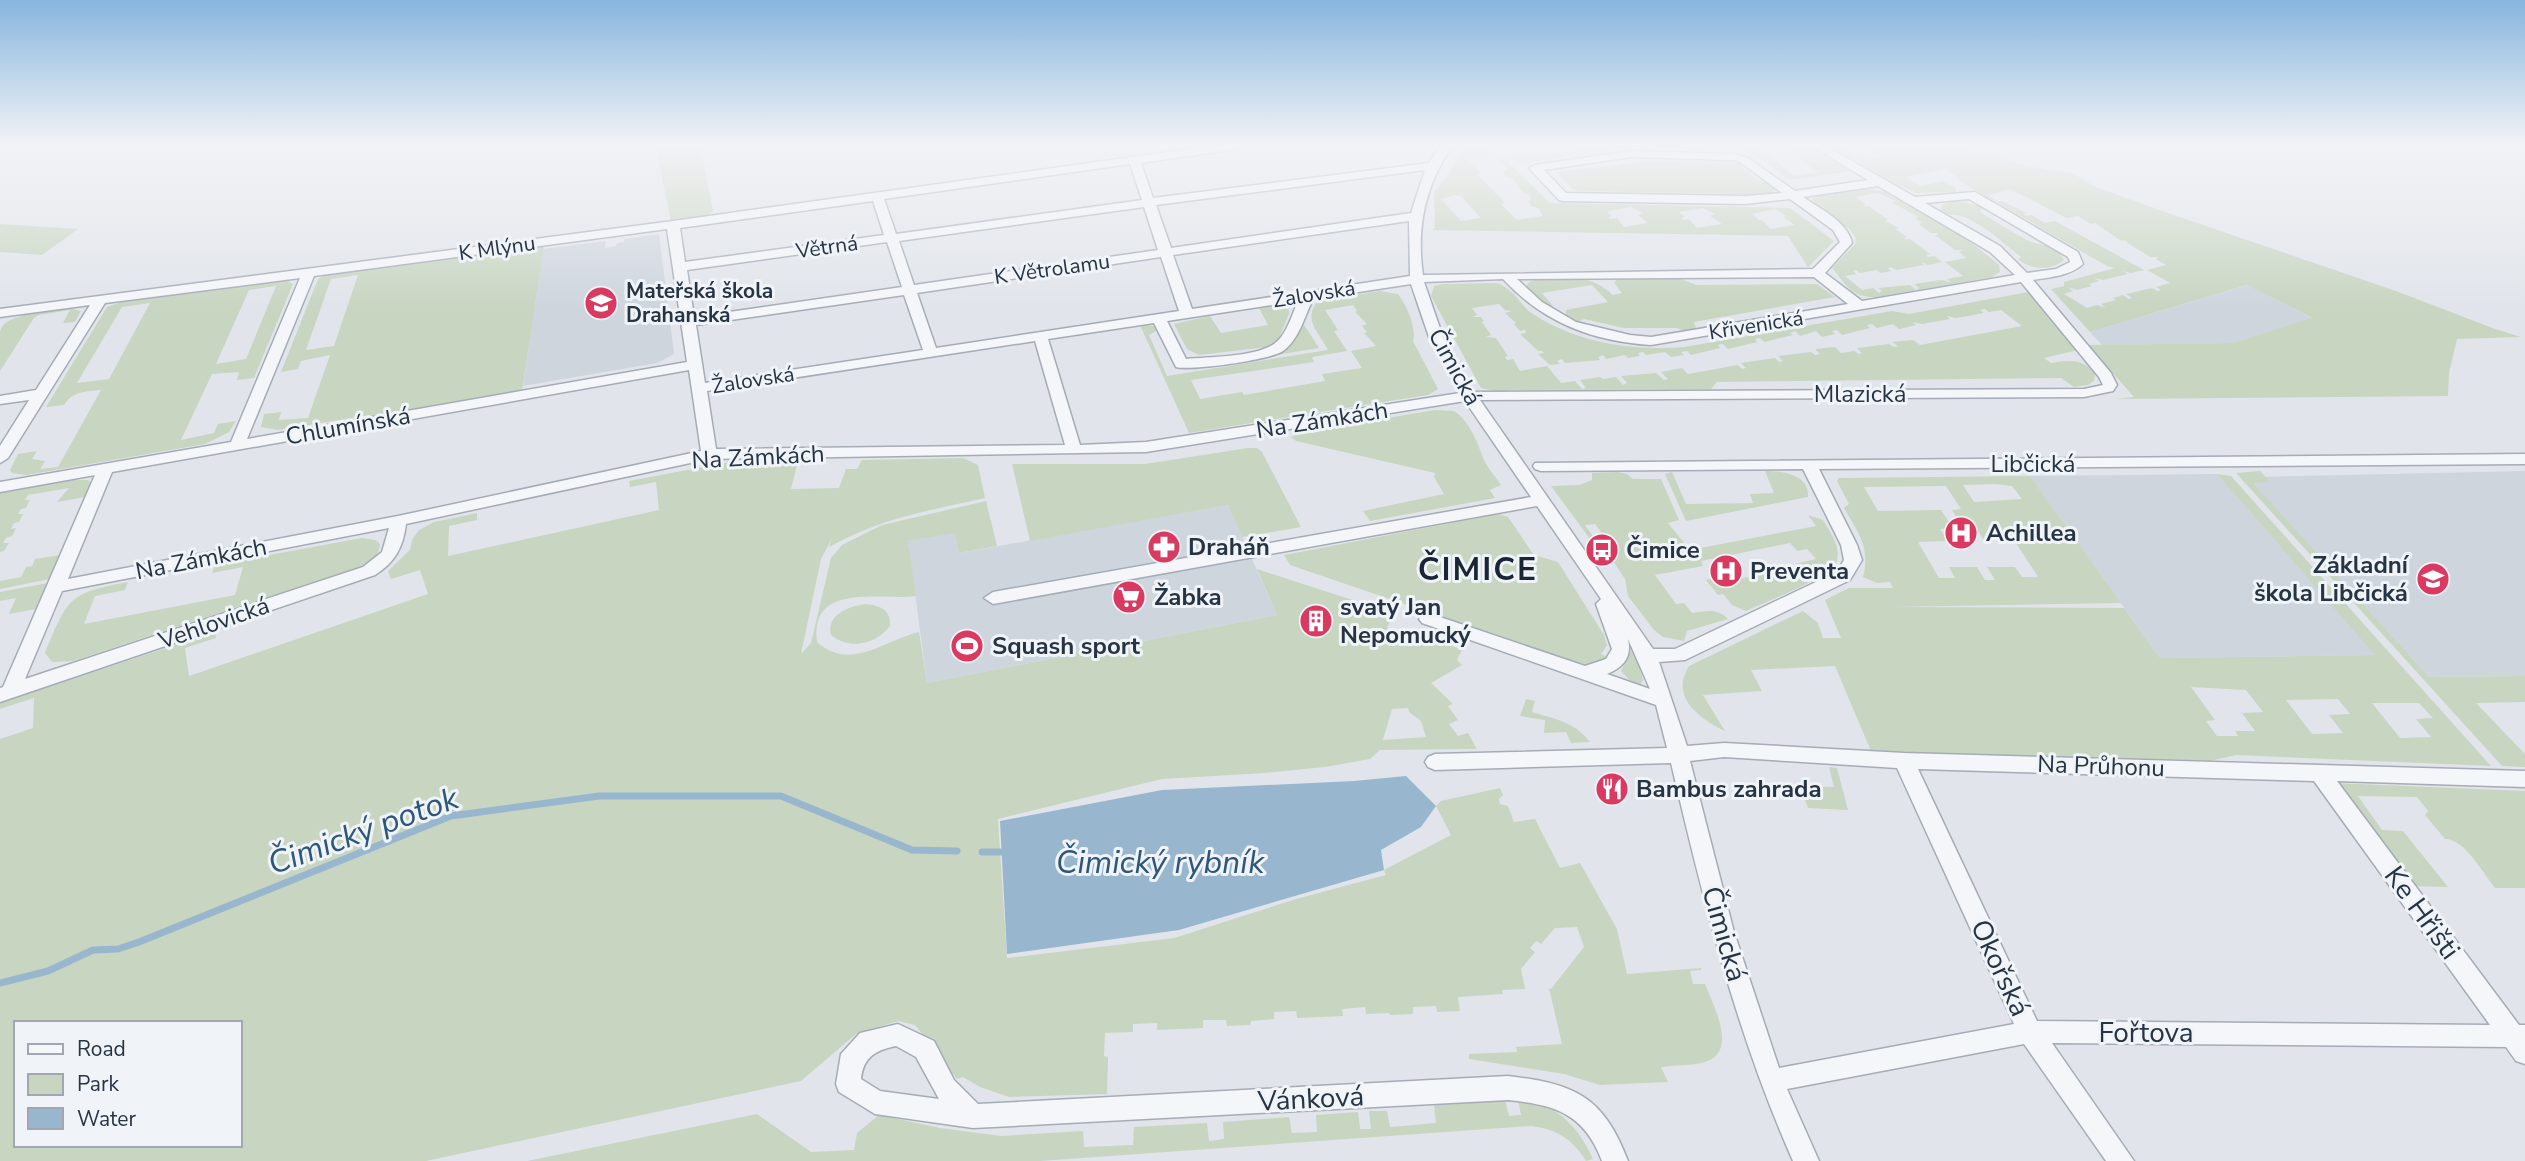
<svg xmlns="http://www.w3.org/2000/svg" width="2525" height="1161" font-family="'Nunito Sans',sans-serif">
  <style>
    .built { fill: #ced5dd }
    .green { fill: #c8d5c1; fill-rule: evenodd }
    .water { fill: #98b7ce }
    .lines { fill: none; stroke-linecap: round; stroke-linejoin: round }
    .stream { stroke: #98b7ce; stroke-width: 7 }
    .minor-casing { stroke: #a5acb6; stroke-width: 3 }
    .minor { fill: #f4f6f9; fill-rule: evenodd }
    .labels { text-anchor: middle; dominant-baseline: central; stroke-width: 6; stroke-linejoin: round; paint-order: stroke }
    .far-street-label { font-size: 21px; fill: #273444; stroke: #f0f4f8 }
    .far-poi-label { font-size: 21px; font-weight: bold; fill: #273444; stroke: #f0f4f8; text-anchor: start }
    .street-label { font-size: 24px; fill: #273444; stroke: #f0f4f8 }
    .poi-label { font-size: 24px; font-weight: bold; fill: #273444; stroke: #f0f4f8; text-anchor: start }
    .near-street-label { font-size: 28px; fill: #273444; stroke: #f0f4f8 }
    .district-label { font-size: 32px; font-weight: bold; letter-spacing: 2px; fill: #1a2535; stroke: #f0f4f8 }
    .near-water-label { font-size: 32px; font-style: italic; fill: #2d577c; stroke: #f0f4f8 }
  </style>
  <rect width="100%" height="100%" fill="#e1e5eb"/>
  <path class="built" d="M659 234 674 354 657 363 523 386 543 249 606 241 605 248 616 246 617 243 624 242 625 239Z
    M2248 285 2313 319 2233 343 2102 345 2090 332Z
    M2525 471V676L2429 677 2252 483 2258 477Z
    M2217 474 2376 655 2160 658 2030 476Z
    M1228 505 1277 615 927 683 908 541 955 532 960 553Z"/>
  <path class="green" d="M655 145H700L713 211 707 215 671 220Z
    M1466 145H1494L1483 147 1491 156 1467 159 1481 173 1477 174 1505 203 1501 204 1517 220 1543 216 1538 208 1531 206 1528 201 1532 200 1528 194 1523 193 1513 178 1506 176 1503 171 1508 170 1496 158 1506 157 1505 159 1550 203 1790 208 1834 241 1808 267 1788 236 1431 230 1435 228 1434 191C1449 178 1454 161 1466 145ZM1455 195 1461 196 1481 218 1461 221 1441 199ZM1631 207 1643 213 1638 215 1648 223 1624 227 1617 218 1610 219 1609 217 1612 216 1607 211ZM1703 208 1715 214 1710 216 1722 224 1697 228 1689 219 1683 220 1682 218 1685 217 1679 212ZM1775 209 1787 216 1783 217 1795 225 1771 229 1762 220H1756L1758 219 1752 214Z
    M1757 145 1794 176 1818 172 1799 159 1802 157 1785 145H1804L1850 171 1789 180 1754 154 1742 150 1634 147 1518 164 1509 155 1555 150 1559 153 1608 146Z
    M1828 145H1838L1865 160 1881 156 1862 145H1950L2036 168 2072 173 2096 187 2165 212 2396 291 2495 329 2521 337 2457 339 2449 373 2448 396 2116 399 2134 397 2088 345 2233 343 2312 318 2247 285 2090 332 2051 289 2064 286V282L2115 268 2107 266 1956 179 1959 178 1945 169 1906 177 1920 186 1944 181 1956 188V192L1916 193 1875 174 1878 173ZM2010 189 2067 218 2078 216 2091 224 2095 223 2120 240 2128 241 2126 242 2150 257H2158L2156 259 2166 265 2147 270 2170 283 2156 287 2161 290 2158 291 2152 288 2126 294 2132 298 2129 299 2123 295 2113 298 2116 300 2101 304 2106 308 2097 305 2087 308 2064 294 2073 291 2068 287 2077 290 2092 286 2089 284 2099 281 2094 278 2103 280 2128 274 2123 271 2131 273 2144 270 2055 221 2044 223 2032 215 2026 216 2023 214 2026 213 2002 201 1997 202 1988 195Z
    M1718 159 1734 163 1735 160 1744 165 1741 167 1761 182H1770L1777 190 1771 194 1744 198 1741 194 1578 191 1572 189 1557 172 1645 161H1717Z
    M1868 189C1900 189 1974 243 1999 265L2000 272 1992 277 1878 297C1850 298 1846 284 1832 268L1855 244 1856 238 1849 229 1815 204 1812 198 1829 193ZM1878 193 1896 201 1893 203 1918 217 1915 218 1922 223 1919 224 1931 233H1937L1938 235H1935L1955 250H1964L1959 252 1966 258 1945 262 1963 276 1947 279 1952 283 1942 280 1914 284 1919 288 1916 290 1910 285 1878 288 1882 291 1879 293 1873 288 1862 290 1845 276 1856 274 1853 271 1856 270 1860 273 1877 270 1880 273 1891 271 1888 268 1891 267 1896 270 1924 265 1921 262 1928 265 1942 262 1934 256 1928 257 1926 255 1930 254 1910 239H1903L1907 237 1896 229 1899 228 1885 221 1888 220 1869 206 1865 207 1863 205H1866L1856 197Z
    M1955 201 1980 206 1982 208 1980 212C1995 221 2011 232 2027 240 2040 246 2057 244 2064 260 2052 271 2030 270 2018 259L2021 257C2007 246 1979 221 1961 216 1953 214 1948 216 1941 210L1942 205Z
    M0 224 78 229 42 255 0 252Z
    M544 246 522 391 369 417 370 415 278 430 261 427 264 414 281 412 279 420 308 418 330 355 301 361 298 369 281 372 318 279 327 274ZM358 275 334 346 306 350 331 279Z
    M1679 278 1696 285 1817 284 1835 297 1694 322 1697 331H1684L1677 328H1624L1584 319 1578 322 1566 316V310L1608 302 1592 285 1542 293 1553 306C1542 305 1531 296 1526 287L1529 282 1537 279C1569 279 1588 272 1613 295L1622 293 1614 283 1617 279Z
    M286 280 293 284 254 378 237 380 239 372 212 374 181 440 214 433 218 424 236 421 229 432 205 444 27 475 12 473 10 470 18 454 37 451 32 459 45 461 40 469 58 467 101 390C86 391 72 392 64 405L46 407 107 307 124 301ZM276 286 246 359 216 364 249 290ZM150 303 109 379 77 383 122 307Z
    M1497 283C1516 290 1520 306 1533 314 1577 343 1632 351 1684 347L1892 311 1909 314 2028 292 2078 350 2044 358 2051 363C2068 360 2084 358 2095 374L2094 381 2088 385 2074 387 2061 378 1717 382 1711 389 1508 390 1503 393 1481 388 1431 296 1434 286 1442 284ZM1499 304 1505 310 1512 311 1505 313 1516 323 1514 324 1520 331 1525 330 1526 333 1520 334 1538 351H1542L1544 353 1538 354 1550 365 1560 364 1557 361 1562 359 1565 363 1600 360 1598 357 1603 355 1606 359 1625 355 1628 358 1640 356 1638 353 1643 352 1646 355 1665 352 1671 357 1684 355 1681 352 1687 351 1691 355 1720 348 1718 345 1723 344 1728 349 1757 342 1755 339 1760 338 1764 342 1793 335 1790 333 1795 331 1800 336 1816 331 1822 337 1835 334 1832 331 1837 330 1842 335 1870 328 1867 325 1872 324 1877 328 1893 324 1899 329 1916 325 1913 322 1922 324 1950 319 1947 316 1956 318 1984 313 1980 310 1985 309 1989 312 2001 310 2022 326 1920 345 1913 340 1892 342 1898 346 1894 347 1889 344 1857 348 1862 353 1859 354 1854 351 1841 353 1835 347 1815 349 1820 354 1815 355 1811 352 1778 356 1783 361 1779 362 1775 358 1741 363 1746 368 1742 369 1738 365 1688 374 1682 368 1661 372 1668 379 1664 380 1656 373 1621 376 1627 383 1623 385 1616 377 1603 379 1600 377 1580 380 1586 388 1582 389 1575 381 1561 383 1547 366 1520 371 1513 359 1507 360 1505 357 1508 356 1496 338 1486 337 1491 335 1482 322 1484 321 1481 317H1472L1477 315 1472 308Z
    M1380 291 1398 294C1406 304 1417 328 1413 341L1438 389 1428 395 1189 433 1140 325 1155 326 1156 331 1149 335 1167 376 1328 350C1319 332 1302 320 1318 301ZM1353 305 1357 311 1355 312 1367 324 1362 326 1367 332 1364 333 1376 346 1351 351 1362 368 1322 374 1325 381 1244 395 1242 392 1200 399 1191 380 1314 362 1312 357 1347 351 1334 331 1338 330 1325 310Z
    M1276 305 1289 310V314L1277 343 1267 347 1199 355 1187 349 1174 324 1210 316 1221 333 1268 325 1259 308Z
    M72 309 81 311 75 322 63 323 70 310 39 315 34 318 0 371C0 358 0 342 0 331 5 312 55 311 72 309Z
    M1301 320 1319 348 1270 356 1289 347Z
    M1435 410 1454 411C1470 421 1478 444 1484 460 1488 469 1496 477 1501 485L1490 490 1495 498 1370 521 1363 511 1444 494 1434 477 1435 473 1296 441 1291 437 1298 433Z
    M1248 448H1257L1262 452 1301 527 1242 537 1228 505 1030 541 1012 464H1145Z
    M963 458 978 465 985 498C928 511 881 518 829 547L832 538 821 559 801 654 811 643 831 558 842 545 882 525 986 501 997 546 959 553 955 533 908 541 916 596C883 601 809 581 817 642 850 672 885 640 919 632L927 683 1277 615 1257 569 1377 608 1393 617 1387 627 1394 639 1436 640 1462 650 1457 660 1462 665 1431 683 1453 704 1448 706 1458 720 1449 724 1458 736 1468 733 1477 749 1380 750 1370 759 1325 767 1265 773 1162 779 998 819 1007 958 1174 938 1296 899 1386 875 1384 870 1451 835 1436 806 1441 801 1500 788 1503 795 1499 799 1500 804 1508 806 1514 822 1535 819 1560 868 1580 863 1617 929 1627 974 1701 968V970L1690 971 1693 984H1705C1713 1005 1739 1052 1705 1062 1692 1066 1675 1065 1661 1067L1668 1082 1600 1085 1564 1074 1469 1059V1054L1517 1052 1516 1047 1562 1044 1549 988 1551 989 1584 947 1577 927 1555 928 1541 944 1536 941 1530 948 1535 952 1521 969 1525 989 1502 990 1503 994 1458 997 1460 1011 1437 1012 1436 1006 1413 1007V1014L1390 1015 1389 1013 1366 1014 1365 1007 1342 1009 1343 1016 1297 1018 1296 1011 1274 1012V1019L1251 1021 1250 1025 1227 1026 1226 1020H1203V1028L1157 1030V1023L1133 1024V1032L1105 1033 1104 1056 1108 1057 1107 1094 1009 1097 980 1087 963 1077 957 1079 915 1025 898 1021 856 1034 801 1081 426 1161H0V739L33 728 34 698 0 709V703L215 632 216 638 185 648 189 676 428 594 420 570 391 579 388 571 410 550 412 540 419 530 434 522 477 513V520L449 526 448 556 659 510 656 482 630 487 629 481 735 461H798L791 489 839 488 846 469H857L862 460ZM1408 708 1409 712 1421 721 1426 737 1383 740 1392 709ZM16 1023H240V1145H16Z
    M1765 471C1782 471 1810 474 1808 497L1686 521 1665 474 1672 472 1686 504 1753 503 1750 494 1774 493Z
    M2260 471 2270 482 2253 483 2429 677 2525 676V702L2476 703 2525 754V767L2502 766 2236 473Z
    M1618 472 1627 474 1633 479H1661L1679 520 1668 523 1690 550 1816 526 1808 515 1823 520C1830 532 1841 546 1837 561 1832 577 1763 603 1746 611L1732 605 1723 594 1718 595 1706 580 1714 578 1718 583 1797 567 1795 564 1816 559 1807 549 1797 551 1790 543 1701 561 1703 566 1655 575 1676 604 1684 603 1692 613C1707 611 1717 608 1728 619L1687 631 1684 641 1663 637 1654 630 1628 596 1625 579 1609 555 1614 550 1595 524 1585 525 1598 543H1593L1551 486 1579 485 1592 480V473Z
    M2217 474 2231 476 2491 766 2236 755 2201 763 1871 751 1835 666 1751 670 1762 691 1703 695 1725 731C1700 719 1669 697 1689 666L1803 611 1818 623 1823 638H1841L1825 600 1849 588H1893L1890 582 1877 583 1863 577C1871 547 1858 533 1844 508L1849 504 1837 481 1839 478 2030 476 2121 603 1892 607 2124 608 2160 658 2375 655ZM1996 484 2012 486 2022 499 1974 502 1963 485ZM1946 486 1961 509 1952 510 1963 528H1976L1984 540H2014L2038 577H2022L2015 567H1987L1995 580H1985L1977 567H1949L1955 578H1939L1918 542 1948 541 1940 529 1953 528 1941 510 1878 511 1864 487ZM2191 687 2246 690 2263 712 2242 713 2255 731H2235L2238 736H2217L2206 721 2215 720ZM2338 699 2350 714 2329 715 2343 733 2312 734 2286 700ZM2372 703H2419L2433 718 2416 719 2431 737 2400 738Z
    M73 480H88L91 483 86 497 57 502 69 488 28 495 25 500H30L26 508 21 509 18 514H23L19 522 14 523 11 529 16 528 12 536 6 538 3 543H9L4 551 0 552V493Z
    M1498 514 1508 517 1534 555 1558 562 1604 635 1607 645 1601 654 1609 658 1591 665 1574 662 1290 565 1284 555Z
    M362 538 375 540 380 544C380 556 371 560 362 566L73 661 52 662 45 653C68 598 68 593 128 582L125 590 95 596 84 624 235 595 243 567 212 573 215 565Z
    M60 555 50 579 0 589V581L21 577 26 567 32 566 35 559Z
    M48 583 36 609 9 614 16 598 0 601V592Z
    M866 604C881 606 891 610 890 626 875 645 850 650 831 635 826 614 850 606 866 604Z
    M1633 646 1643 680 1641 684 1634 685 1621 671Z
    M1526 699 1535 701 1532 712C1555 719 1575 722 1590 742L1571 743 1566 732 1544 733 1545 720 1520 716Z
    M1829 767 1837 768 1848 810 1808 808 1800 786 1834 787Z
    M2334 783 2525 791V888H2495C2482 872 2465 839 2445 839L2425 815 2428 811 2417 797 2358 796 2382 830 2403 831 2448 887 2410 886Z
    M1505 1100 1509 1116 1521 1115 1518 1100C1555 1101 1578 1126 1593 1159L1586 1161C1572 1139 1557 1129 1531 1126L1040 1161H527L757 1114 811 1152 854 1150 857 1133 879 1115 940 1128 1001 1136 1083 1131 1084 1147 1133 1145 1134 1127 1207 1123 1209 1141 1224 1139 1223 1122 1289 1117 1292 1133 1317 1132 1316 1115 1358 1112 1360 1129H1371L1369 1111H1387L1390 1127 1436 1123 1434 1105Z"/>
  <path class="water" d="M1406 776 1436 806 1421 827 1381 850 1384 870 1179 930 1007 954 1000 821 1162 790 1354 781Z"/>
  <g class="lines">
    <path class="stream" d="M982 852H1000
      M0 983 48 971 93 950 118 949 139 942 451 816 599 796H781L912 850 957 851"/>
    <defs>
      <path id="minor" d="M1218 145H1249L1243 148 1141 163 1153 198 1429 163 1441 145H1453C1425 185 1416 227 1423 275L1813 269 1840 242 1833 230 1790 199 1745 204 1563 201 1559 200 1529 168 1535 165 1631 151 1733 154 1748 158 1795 191 1868 180 1810 145H1824L1915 197 1975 192 2078 252 2083 264C2070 276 2050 277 2033 280L2111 373 2117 385 2113 391 2084 397 1480 400 1653 649H1675L1837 572 1844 560 1841 545 1803 469 1541 471 1535 469 1533 466 1535 463 2525 454V464L1819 469 1857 545 1862 560 1850 580 1685 660 1659 662 1687 746 1724 743 1904 753 2525 771V787L2337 781 2519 1025H2525V1064L2516 1061 2506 1047 2052 1043 2134 1161H2106L2024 1044 1787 1089 1819 1161H1793C1736 1033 1703 899 1671 763L1435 770 1428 767 1425 762 1428 757 1435 754 1667 748 1656 705 1422 623 1419 619 1422 615H1434L1585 666 1606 659 1612 649 1596 604 1601 599 1537 506 993 604 984 598 993 592 1531 497 1465 401 1146 452 709 459 406 524C403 548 395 562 375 575L0 702V688L3 687 95 475 0 492V482L231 442 300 278 105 303 8 458 0 463V446L29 400 0 404V396L36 390 90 305 0 317V309L673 221ZM1631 157 1733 160 1740 162 1782 193 1745 196 1566 193 1544 170ZM1130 164 1142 200 896 234 884 199ZM1425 170 1411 213 1171 248 1156 205ZM1878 186 1990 252 2015 275 1862 301 1825 273 1852 243C1847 221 1820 209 1803 197ZM1969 199 2068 257 2070 262 2056 269 2027 273 2000 246 1925 203ZM873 201 884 235 685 262 680 228ZM1144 207 1158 250 914 285 899 241ZM1409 221 1410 276 1192 309 1173 255ZM667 229 687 362 247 439 314 276ZM887 242 902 287 694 317 687 270ZM1161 257 1179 311 936 348 917 293ZM1814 277 1848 304 1651 337 1630 335 1576 322 1542 302 1517 279ZM1503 279C1544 323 1592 341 1651 345L2021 282 2099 377 2103 385 2084 389 1474 392 1443 337 1424 282ZM1411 284 1429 337 1460 393 1146 442 1080 445 1048 339 1154 323 1176 367C1191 371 1270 360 1283 351 1299 340 1305 315 1313 299ZM904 295 923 350 705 383 696 325ZM1298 301C1292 315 1286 336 1274 344 1256 357 1208 357 1186 359L1167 321ZM1035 341 1065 445 716 449 707 391ZM689 370 701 451 398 516 68 579 112 472ZM389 528 382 552 363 567 25 679 62 591ZM1628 639 1650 689 1607 674C1624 667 1632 657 1628 639ZM1724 757 1897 768 2014 1024 1779 1068 1734 932 1690 761ZM1918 769 2314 781 2490 1025 2037 1021Z
        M898 1024 934 1041 954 1080 978 1104 1508 1076C1575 1084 1603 1096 1628 1161H1602C1584 1113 1555 1105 1508 1100L973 1128 875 1114 839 1092 836 1084 841 1054 860 1033ZM896 1046 916 1057 939 1099 880 1091 861 1079C863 1057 876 1050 896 1046Z"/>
    </defs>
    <use href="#minor" class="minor-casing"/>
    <use href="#minor" class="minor"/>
  </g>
  <linearGradient id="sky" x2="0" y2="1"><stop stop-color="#88b5de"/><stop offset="0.47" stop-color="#f2f3f6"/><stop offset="1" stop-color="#f2f3f6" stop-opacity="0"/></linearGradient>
  <rect width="2525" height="308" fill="url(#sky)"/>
  <defs>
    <symbol id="school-disc" viewBox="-11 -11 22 22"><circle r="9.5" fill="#db3a60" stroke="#f0f4f8"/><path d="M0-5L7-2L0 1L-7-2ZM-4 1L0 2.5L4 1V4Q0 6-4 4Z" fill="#fff"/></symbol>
    <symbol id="hospital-disc" viewBox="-11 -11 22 22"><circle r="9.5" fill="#db3a60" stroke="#f0f4f8"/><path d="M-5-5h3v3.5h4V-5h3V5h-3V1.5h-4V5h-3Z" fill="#fff"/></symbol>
    <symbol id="pharmacy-disc" viewBox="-11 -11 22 22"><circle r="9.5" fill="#db3a60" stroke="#f0f4f8"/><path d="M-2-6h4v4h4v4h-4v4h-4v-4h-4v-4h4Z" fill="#fff"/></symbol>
    <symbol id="bus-disc" viewBox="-11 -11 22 22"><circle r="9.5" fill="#db3a60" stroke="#f0f4f8"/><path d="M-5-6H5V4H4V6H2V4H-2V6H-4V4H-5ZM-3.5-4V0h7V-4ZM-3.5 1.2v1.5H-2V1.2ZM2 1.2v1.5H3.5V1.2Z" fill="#fff"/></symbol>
    <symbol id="supermarket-disc" viewBox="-11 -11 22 22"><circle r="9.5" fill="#db3a60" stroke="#f0f4f8"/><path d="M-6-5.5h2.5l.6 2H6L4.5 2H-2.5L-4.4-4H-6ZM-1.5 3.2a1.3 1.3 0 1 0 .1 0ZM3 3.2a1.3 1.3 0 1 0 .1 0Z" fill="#fff"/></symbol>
    <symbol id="building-disc" viewBox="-11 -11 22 22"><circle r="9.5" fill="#db3a60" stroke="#f0f4f8"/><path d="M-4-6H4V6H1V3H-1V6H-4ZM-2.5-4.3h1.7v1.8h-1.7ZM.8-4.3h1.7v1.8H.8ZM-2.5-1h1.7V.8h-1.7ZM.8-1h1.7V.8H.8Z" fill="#fff"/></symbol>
    <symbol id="stadium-disc" viewBox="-11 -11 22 22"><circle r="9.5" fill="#db3a60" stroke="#f0f4f8"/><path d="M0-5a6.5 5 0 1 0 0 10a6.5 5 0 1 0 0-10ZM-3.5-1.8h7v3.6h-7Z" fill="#fff"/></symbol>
    <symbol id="restaurant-disc" viewBox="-11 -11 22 22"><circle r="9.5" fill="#db3a60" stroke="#f0f4f8"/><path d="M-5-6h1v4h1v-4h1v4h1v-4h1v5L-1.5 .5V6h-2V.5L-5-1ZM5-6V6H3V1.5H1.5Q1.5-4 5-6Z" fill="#fff"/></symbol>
  </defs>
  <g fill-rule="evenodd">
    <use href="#school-disc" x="582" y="284" width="38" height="38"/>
    <use href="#hospital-disc" x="1942" y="514" width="38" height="38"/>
    <use href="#pharmacy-disc" x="1145" y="528" width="38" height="38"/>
    <use href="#bus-disc" x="1583" y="531" width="38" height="38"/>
    <use href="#hospital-disc" x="1707" y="552" width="38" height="38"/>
    <use href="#school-disc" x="2414" y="560" width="38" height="38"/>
    <use href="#supermarket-disc" x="1110" y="578" width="38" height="38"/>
    <use href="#building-disc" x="1297" y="602" width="38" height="38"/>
    <use href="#stadium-disc" x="948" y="627" width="38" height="38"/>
    <use href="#restaurant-disc" x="1593" y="770" width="38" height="38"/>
  </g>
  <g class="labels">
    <g class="far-street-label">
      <text transform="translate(827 247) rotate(-8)">Větrná</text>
      <text transform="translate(497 248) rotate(-8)">K Mlýnu</text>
      <text transform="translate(1052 269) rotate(-8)">K Větrolamu</text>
      <text transform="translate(1314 294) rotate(-9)">Žalovská</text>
      <text transform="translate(1756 325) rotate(-9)">Křivenická</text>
      <text transform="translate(753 380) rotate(-9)">Žalovská</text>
    </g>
    <g class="far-poi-label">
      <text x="626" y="291">Mateřská škola<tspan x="626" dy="24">Drahanská</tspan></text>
    </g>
    <g class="street-label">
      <text transform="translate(1455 367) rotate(61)">Čimická</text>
      <text x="1860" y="394">Mlazická</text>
      <text transform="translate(1322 420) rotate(-9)">Na Zámkách</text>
      <text transform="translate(348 426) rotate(-10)">Chlumínská</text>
      <text transform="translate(758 457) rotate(-3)">Na Zámkách</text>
      <text x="2033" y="464">Libčická</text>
      <text transform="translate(201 559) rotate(-11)">Na Zámkách</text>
      <text transform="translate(214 623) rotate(-19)">Vehlovická</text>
      <text transform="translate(2101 766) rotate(2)">Na Průhonu</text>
    </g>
    <g class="poi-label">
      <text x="1986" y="533">Achillea</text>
      <text x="1188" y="547">Draháň</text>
      <text x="1626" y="550">Čimice</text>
      <text x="2408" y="565" text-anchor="end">Základní<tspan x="2408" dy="28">škola Libčická</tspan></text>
      <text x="1750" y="571">Preventa</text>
      <text x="1154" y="597">Žabka</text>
      <text x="1340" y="607">svatý Jan<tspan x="1340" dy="28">Nepomucký</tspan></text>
      <text x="992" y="646">Squash sport</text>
      <text x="1636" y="789">Bambus zahrada</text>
    </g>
    <g class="near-street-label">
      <text transform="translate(2422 913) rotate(54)">Ke Hřišti</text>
      <text transform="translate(1724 934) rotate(74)">Čimická</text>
      <text transform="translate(2000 968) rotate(65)">Okořská</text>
      <text x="2146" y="1033">Fořtova</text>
      <text transform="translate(1311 1099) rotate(-3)">Vánková</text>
    </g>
    <g class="district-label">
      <text x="1478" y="569">ČIMICE</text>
    </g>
    <g class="near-water-label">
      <text transform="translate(363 831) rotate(-20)">Čimický potok</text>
      <text x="1160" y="862">Čimický rybník</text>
    </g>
  </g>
  <rect x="14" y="1021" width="228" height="126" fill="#f0f4f8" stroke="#a0a7b0" stroke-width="2"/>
  <rect x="28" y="1044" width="35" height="10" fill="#f4f6f9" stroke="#a0a7b0" stroke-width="2"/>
  <text x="77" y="1056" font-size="21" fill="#273444">Road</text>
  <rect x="28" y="1074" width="35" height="21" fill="#c8d5c1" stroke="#a0a7b0" stroke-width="2"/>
  <text x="77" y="1091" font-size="21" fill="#273444">Park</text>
  <rect x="28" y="1108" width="35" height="21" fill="#98b7ce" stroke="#a0a7b0" stroke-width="2"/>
  <text x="77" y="1126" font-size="21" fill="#273444">Water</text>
</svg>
